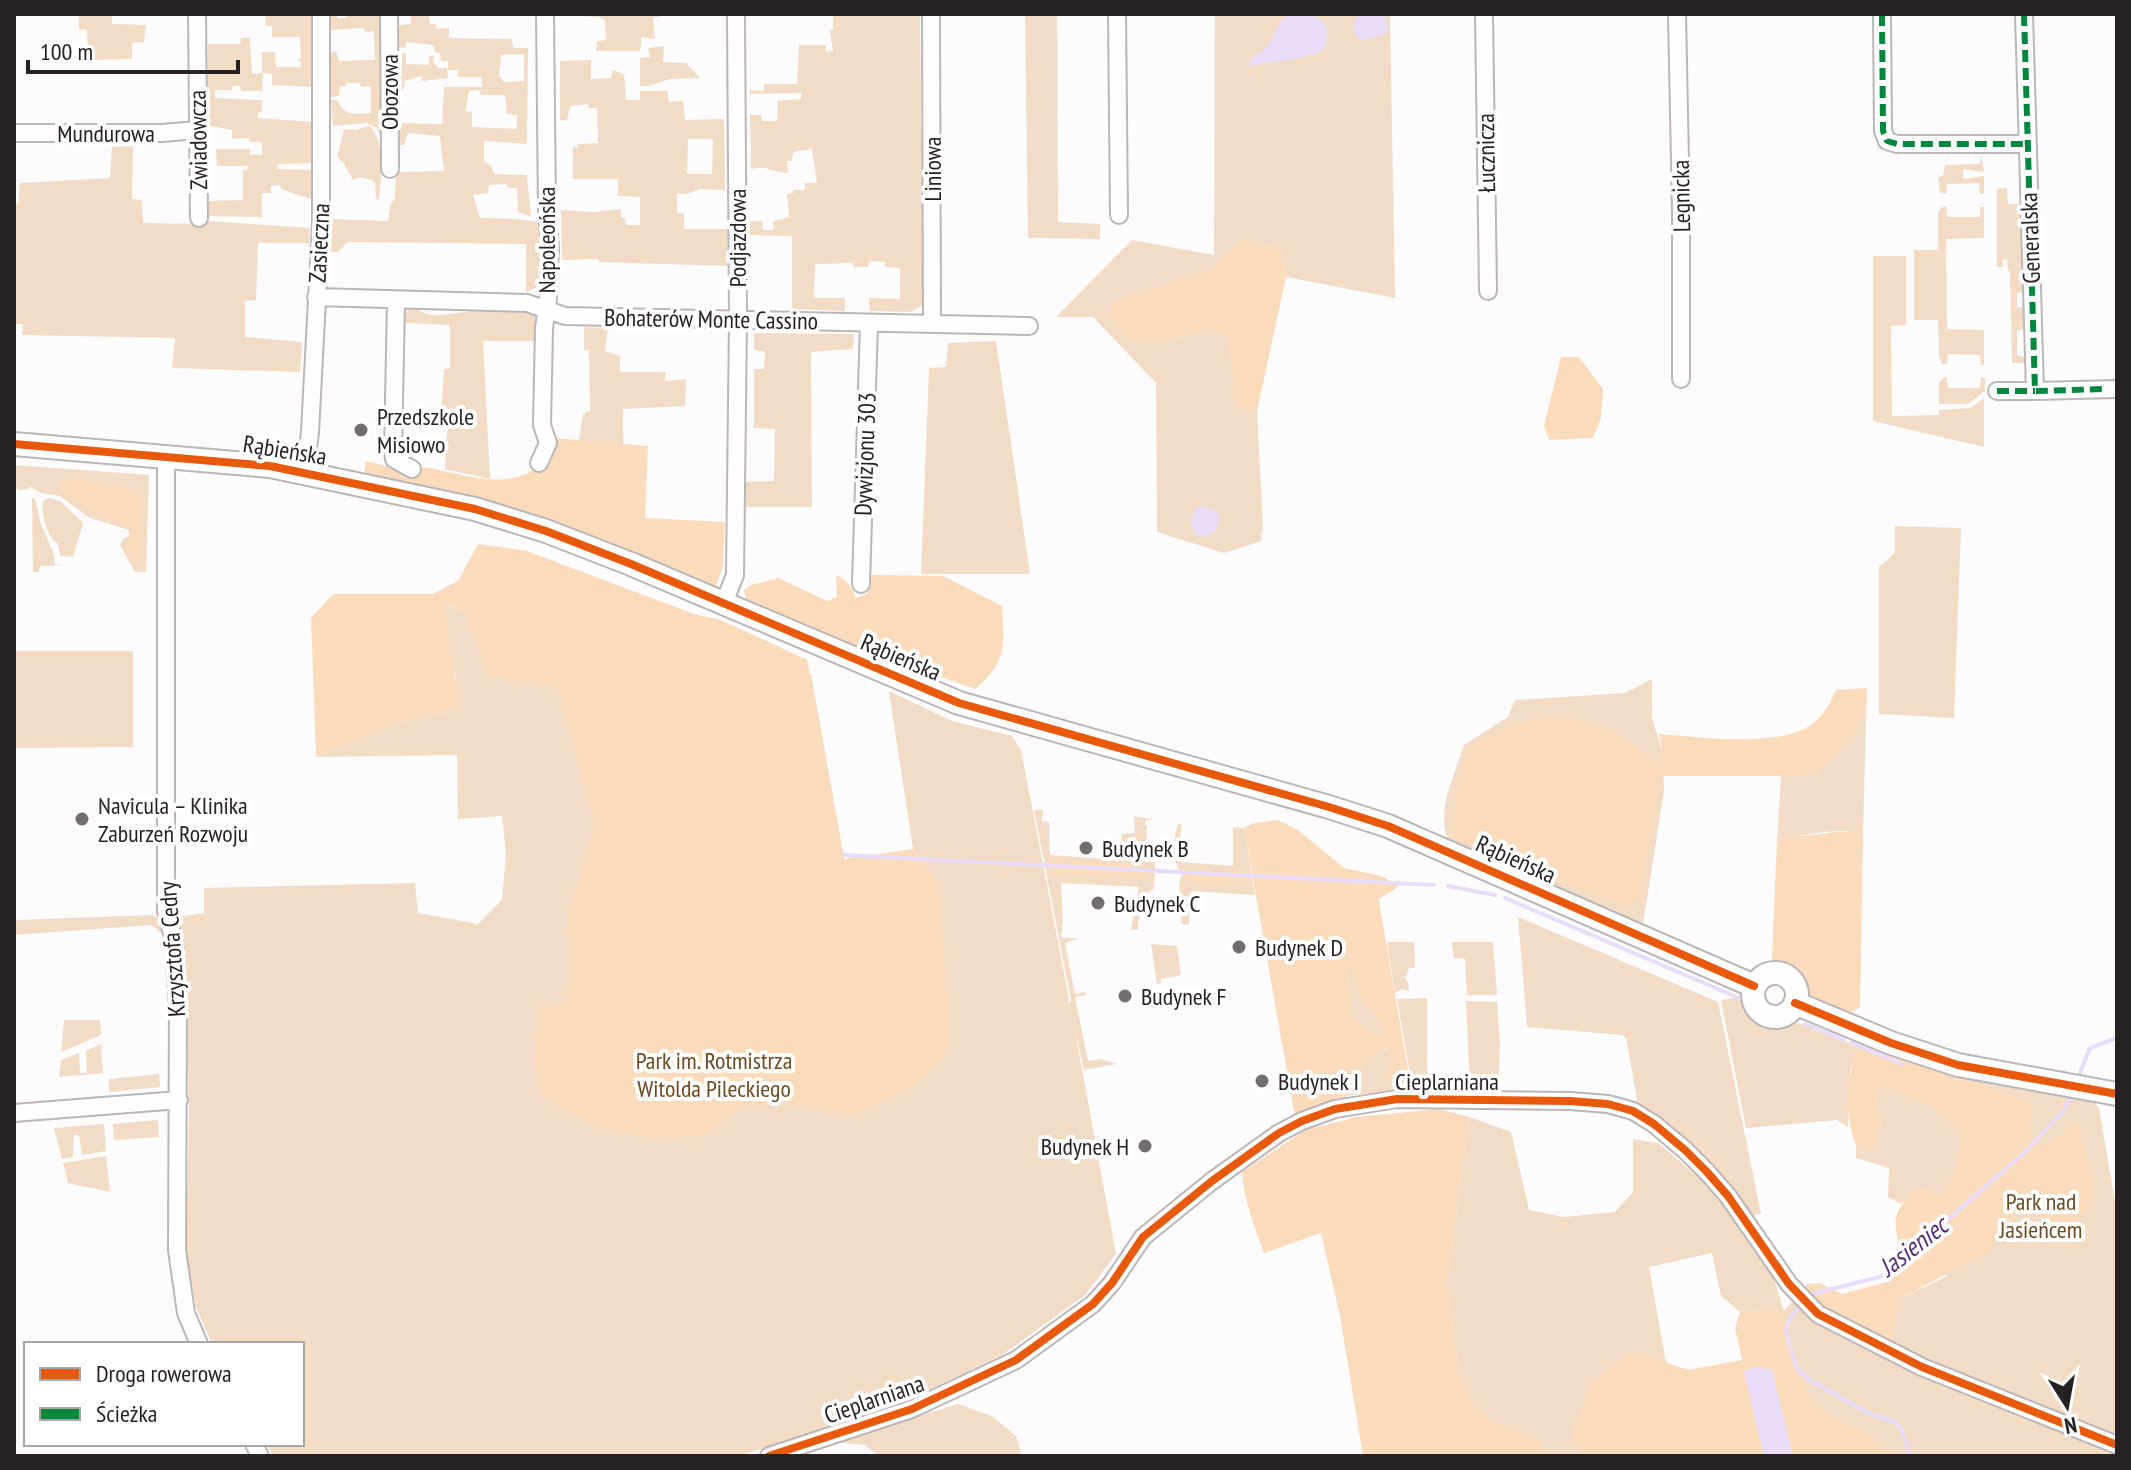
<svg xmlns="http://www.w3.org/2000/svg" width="2131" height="1470" font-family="'PT Sans Narrow',sans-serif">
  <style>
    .green { fill: #f2dcc6; fill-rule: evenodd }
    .forest { fill: #fadbbc; fill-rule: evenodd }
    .water { fill: #e8dcf8 }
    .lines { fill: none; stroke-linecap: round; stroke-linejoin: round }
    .stream { stroke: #e8dcf8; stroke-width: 4 }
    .minor-casing { stroke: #bbb6b8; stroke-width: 20 }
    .tertiary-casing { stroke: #bbb6b8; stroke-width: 26 }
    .minor { stroke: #fffeff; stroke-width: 16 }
    .tertiary { stroke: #fffeff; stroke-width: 22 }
    .quiet { stroke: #00873e; stroke-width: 6; stroke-dasharray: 12 6; stroke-linecap: butt }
    .cycleway-casing { stroke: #fff; stroke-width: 13 }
    .cycleway { stroke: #e8590c; stroke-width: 8 }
    .poi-dot { fill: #736d6e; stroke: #fff; stroke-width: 3 }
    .labels { text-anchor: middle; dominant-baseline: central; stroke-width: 8; stroke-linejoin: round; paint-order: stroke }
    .street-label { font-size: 24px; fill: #282122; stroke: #fff }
    .poi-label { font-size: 24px; fill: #282122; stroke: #fff; text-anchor: start }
    .park-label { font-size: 24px; fill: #6d491f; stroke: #fff }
    .water-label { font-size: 26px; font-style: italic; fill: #532e7a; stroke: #fff }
  </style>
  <rect width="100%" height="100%" fill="#fdfbfc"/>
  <path class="green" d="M79 14H112V24L146 25 144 42 132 43V59L88 60 87 30 79 29Z
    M265 14 312 15 313 87 272 85V74L263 73 262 91H241L240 86H233L232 90H215V98L262 100V112H258V118L313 122 312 163 278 164 277 169 312 170 311 199 281 189 280 185 271 186V193H262V217L209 216 207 221 310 228 309 243H258L256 300 245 301V337L302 342 300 372 172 368 175 338 22 335 23 324H14V205L18 203 20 183 110 178 112 147 133 146 132 199 142 200 143 223 201 224 208 216 206 201 243 200V170H247L248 166H217L216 149H250V155H262V142H250L249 138 232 139V130L207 125 208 44H240L241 38H250L252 74 262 73V52H275L276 67H301V62L296 59H301L300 37H272V26H266Z
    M331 14H337V18H347L348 14H380L383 59V142L377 128 367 123 333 126 331 100H337C345 117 354 114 371 113V86L361 87 360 83H346V86H340L339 96 330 97 329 53 336 51 339 61 375 60 374 31 365 32 364 28 331 30Z
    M582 14H660V17H653L655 39 642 37 640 51H596L597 41 606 40 605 20 599 17 582 16Z
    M833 14H920L923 305 910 312 870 311 869 298 900 299V268L885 267V262L870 261 868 267H854L853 263 815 264 814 298H845V311L792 309V236L747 235 750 221H762L763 230H773L774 221 789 217 787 194 793 193V190H805V183H817L812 149 793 152 792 161H787L788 173C771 172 768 165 751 169L750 115H761L762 121H777L778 101 801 99 802 93 750 94V90L764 91V84H797L799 45H826V52L833 51 830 30H833Z
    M1025 14H1057L1058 222 1100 224V239L1028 238Z
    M1215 14H1390L1395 298 1286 277 1281 249 1241 240 1210 270 1113 303 1168 340 1214 329 1229 338 1236 405 1257 411 1263 525 1261 541 1224 553 1157 532 1156 383 1093 317H1056L1132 240 1214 255Z
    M411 16H429L430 24H436V29L449 28V38L512 39 513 48H528L527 144 484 141V161L492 167 494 174 527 175 531 217 518 212 517 188H509L506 184 489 185 488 193 473 195 480 218C501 218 520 219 540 222L538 287 526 292V244L348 242 338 252H329L330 219 388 221 391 203 395 199 396 172 444 171 440 136 408 133 404 145H399V123L442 124 444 87H482V77H458V70H448V61H441L440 53H435L434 45 406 42V48L397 47 395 26 411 24ZM524 54V81L504 82 499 75 501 55ZM479 90 481 95H505L507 114 517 115V129L472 127V112L465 111 469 91Z
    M664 46 663 62 686 63 700 78 670 79 648 86H640V58L650 57 648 48Z
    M406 53V64L429 65V56H434L433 61 438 68H447L448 78 422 81 421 76 405 81 403 90H398L397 54Z
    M591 60V79L611 78 613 70 624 74 626 100H640V91H667L669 102 683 101 685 120 724 119 725 190 700 189 686 194H677V213L684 214V229H729V266L599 262 598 259 562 260 561 210 594 212 621 209V218H625L626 225H640V197L618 196V179H573V147L578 148V144L598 143 597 108H588L589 104 570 106 567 121 560 120V61ZM688 139H713L712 174H687Z
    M369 126C386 140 381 179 379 200L376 199 375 183 372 180 361 177 353 180 343 162 337 157 344 129 356 130Z
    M1981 155 1984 172 1963 169V179L1984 176V193L1980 194 1979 183 1947 184 1946 194 1940 192 1938 177 1943 176 1945 165 1980 164Z
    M2007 188 2008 204H2025L2027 292 2017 293V307L2028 308V329L2017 330V356L2029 357V363H2012L2010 272 2008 270 2007 259 2002 260 2003 267H1997V189Z
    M1946 206 1947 217H1980V207H1984V238L1946 239 1947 329 1984 330V365H1981L1980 355 1948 354 1947 364H1942L1939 357 1938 320H1914V250H1938V213L1941 208Z
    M1873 256H1906V325L1891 326 1892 416 1939 415V410L1970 408 1984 398V447L1873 421Z
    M413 308C419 310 425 314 431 315 450 317 527 298 537 316 541 323 539 334 538 341H483L490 479 445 469 448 419 441 418 444 369 450 368V325L406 323 405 340H401L402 314Z
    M584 327 608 328 605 351 620 356V372H666L665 381 686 379 685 406 623 409V444L579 440 583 414 590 411 589 350H584Z
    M754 333 854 334 853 349 811 352 812 507H745L746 482 774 481 775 429 754 428V369H764L765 352 754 349Z
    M996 341 1030 574H921L929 368 946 367 948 343Z
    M1943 378H1947L1948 388H1980L1981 378H1985V391L1968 404H1939V383Z
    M14 465 149 475 146 572H135L120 545 123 539 129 536V530L90 518 60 496 41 493 31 487C25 490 20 492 14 487Z
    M32 497 36 501 40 521 54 555V564L61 565 40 566 39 572H33Z
    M49 498 60 501 83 523 73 557 60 556 58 544C47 537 41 514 43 501Z
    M1895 526 1961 528 1954 718 1879 714V567L1895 553Z
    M444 604 466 613 495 678 811 674 887 1099 939 883 913 849 889 691 952 721 1012 736 1021 750 1069 999 1067 1004 1071 1000 1034 810H1043L1042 821 1049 822 1050 855 1120 860 1122 834 1135 833 1134 816 1155 820H1145V825H1147L1146 847H1156V851H1146L1145 862H1155L1154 889 1149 892 1138 922V929L1131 930 1139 887 1061 883 1063 919 1061 938H1079L1065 943 1075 994 1085 992 1086 995 1075 997 1088 1061 1101 1059 1116 1064 1084 1070 1075 1031 1116 1254 1085 1295 1002 1355 901 1403 739 1456H273L267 1444H302V1344H212L196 1307 186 1249 189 1110 186 989 178 917 204 913V888L415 883 418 913 478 924 502 900 506 854 502 816 458 819 457 755 316 757 401 722 456 710V679Z
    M14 651H133V747L14 748Z
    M1652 679V718L1663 754 1664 791 1643 924 1448 840C1436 809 1455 775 1464 745L1508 717 1515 700 1625 693Z
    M1860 714 1866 715 1863 836C1849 825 1794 836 1777 841L1781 776 1818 774Z
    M1178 824H1182L1179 849 1181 862 1233 866V827L1244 828 1255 895 1191 891 1189 925 1182 924 1179 884 1182 873C1171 860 1173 840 1178 824Z
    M152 915 161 920 166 936 151 925 14 935V920Z
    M1518 917 1718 1002 1761 1214 1752 1215C1722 1170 1680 1136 1638 1104L1626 1038 1622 1035 1527 1027Z
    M1387 942H1414L1415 968H1409L1405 978 1408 983 1409 991 1402 989 1395 993Z
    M1452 942H1493L1497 995H1467L1465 959 1454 958Z
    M1151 944 1177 946 1181 975 1161 979V983L1157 984Z
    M1351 965 1361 998 1386 1027 1384 1035 1377 1036 1351 1015V990L1346 971Z
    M1427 998V1078H1443V1088H1439V1091H1413L1397 999Z
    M1735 998 1857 1046 1850 1072 1848 1127 1837 1120 1746 1128 1721 1000Z
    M1466 1001 1497 1002 1500 1044 1498 1090H1470Z
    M64 1020H100L101 1035 61 1052Z
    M101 1044 103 1073 59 1077 61 1060 79 1053 80 1073H87L86 1051Z
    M1389 1048 1392 1064 1385 1076 1393 1091 1350 1095C1355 1070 1366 1058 1389 1048Z
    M159 1074 160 1087 109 1092V1079Z
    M1953 1076 2095 1103 2099 1108 2117 1214V1456H1808L1772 1309 1740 1312 1721 1296 1712 1253 1649 1267 1666 1363 1629 1354 1591 1382 1572 1440 1586 1456H1546L1540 1441 1492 1421 1474 1405 1459 1371 1447 1284 1469 1117 1511 1132 1529 1210 1564 1217 1615 1212 1633 1192V1139L1658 1143 1699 1177 1728 1210 1774 1279 1784 1311 1795 1299 1808 1311 1970 1380 1883 1343 1899 1299 1947 1276 1977 1085Z
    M1884 1085 1930 1106 1962 1131C1961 1157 1957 1176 1939 1195L1929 1190 1916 1189 1901 1204 1888 1197 1889 1168 1856 1158V1145L1874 1150 1881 1125 1876 1095Z
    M158 1120 159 1137 114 1140 113 1124Z
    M104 1124 106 1151 82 1155 79 1135H74L73 1157 62 1159 54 1128Z
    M106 1156 110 1192 68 1183 63 1163Z
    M958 1404 992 1416 1016 1436 1022 1456H879L865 1445 835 1442Z"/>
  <path class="forest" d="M1241 240 1281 249 1286 277 1257 411 1236 406 1229 338 1214 329 1168 340 1128 341 1110 315 1113 302 1210 270Z
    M1561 357H1579L1603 389 1601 418 1593 438 1549 440 1544 426Z
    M554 438 648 446 645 518 725 522 723 565 716 586 532 513 364 475 366 461 406 471 412 465C447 469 490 488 524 475 533 471 542 464 550 458Z
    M78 479 134 489 143 499 140 562H132L125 547 132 531 111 518 94 513 60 490 63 481Z
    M478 544 527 551 694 614 721 620 807 660 844 859 913 849 939 883 951 1035 944 1056 914 1086 856 1115 779 1104 739 1108 705 1136 653 1139 598 1128 542 1096 535 1057 540 1007 564 1006 572 977 568 916 596 825 558 687 490 677 466 613 445 604 460 709 401 722 316 757 311 618 333 594H433L458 581Z
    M836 575C847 579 852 587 856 598L867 594 872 575 943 576 1002 606C1004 645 1008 661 975 689L826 636 757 607 746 599 744 590 751 585 778 578 827 601 837 597Z
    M1867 688 1866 715 1860 714 1857 732 1817 774 1796 776H1659V789L1640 898 1628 908 1452 837C1452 819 1459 766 1468 752 1476 740 1492 733 1504 728 1562 705 1614 723 1658 765L1662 751 1659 734C1698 737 1778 748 1811 725 1824 716 1830 703 1836 690Z
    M1278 820 1298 830 1344 868 1381 876 1399 886 1379 899 1380 907 1412 1093 1393 1091 1385 1076 1392 1064 1388 1048C1366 1058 1355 1071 1350 1095L1295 1117 1244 828 1254 823ZM1351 966 1361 998 1385 1027 1383 1035 1377 1036 1351 1015V990L1346 972Z
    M1837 832H1858L1863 836 1860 1007 1850 1013 1771 980 1777 841 1792 837Z
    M1140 836 1143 864 1150 869 1149 879 1053 873 1049 869V862L1055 859 1121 864 1127 858 1129 843Z
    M1184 868 1230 872 1241 869 1245 874 1246 883 1203 885 1186 879 1182 870Z
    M1857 1046 2018 1097 2034 1106 2030 1127 2038 1148C2056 1145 2061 1127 2079 1123L2094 1183 2093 1203 2084 1214 2064 1225 2047 1222 2036 1214 2020 1209 1987 1253 1899 1299 1892 1343H1852L1825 1329 1808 1317 1806 1284 1820 1283 1842 1294 1890 1281 1889 1261 1899 1245C1892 1216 1895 1210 1916 1189L1929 1190 1939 1195C1957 1176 1961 1157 1961 1131L1930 1106 1884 1086 1876 1095 1881 1125 1874 1150 1856 1145C1843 1114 1848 1078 1857 1046Z
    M1439 1109 1469 1117 1447 1284 1459 1371 1474 1405 1492 1421 1540 1441 1546 1456H1363L1340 1316 1321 1233 1264 1253C1254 1226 1244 1200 1242 1172L1305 1130 1356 1117Z
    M1772 1309 1785 1314C1794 1364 1795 1398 1846 1424 1862 1432 1881 1442 1892 1456H1586L1572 1441 1591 1382 1629 1354 1650 1357 1688 1370 1742 1360 1735 1328 1740 1312Z"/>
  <path class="water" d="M1290 14C1316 14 1334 17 1324 50L1304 57 1250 66V60L1267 47 1281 21Z
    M1358 14H1383L1389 27 1387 32C1379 37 1352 47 1354 27 1354 22 1357 19 1358 14Z
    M1201 506 1218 512C1223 523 1216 533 1205 537L1197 536 1191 523 1196 508Z
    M1754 1367 1772 1370 1793 1456H1764L1744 1372Z"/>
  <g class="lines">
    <path class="stream" d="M844 855 1434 885
      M1448 886 1495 895
      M1505 898 1739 998
      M1805 1024 1844 1040
      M1852 1043 1902 1064
      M2078 1078 2090 1048 2117 1038
      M1808 1299 1812 1294 1883 1276 2024 1153 2065 1109 2071 1094
      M1801 1305 1789 1319 1786 1331 1796 1367 1807 1378 1817 1384 1868 1413 1895 1422 1901 1429 1911 1456"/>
    <defs>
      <path id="minor" d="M197 14 199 218
        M389 14 390 169
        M931 14 932 324
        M1117 14 1119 215
        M1484 14 1488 291
        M1677 14 1681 212V379
        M1882 14 1883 131 1887 141 1897 144H2027
        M2024 14 2035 391 2117 389
        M14 133H162L197 130
        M316 297 527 303 565 316 1029 326
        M396 301 393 451 394 459 412 469
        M1997 391H2035
        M166 455V911L174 941 178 1008 177 1250 186 1313 199 1344
        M539 463 548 443 542 425 544 328 548 299 550 247 547 211 545 14
        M305 472 310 432 321 224V14
        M861 584 869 323
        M724 603 735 575 738 320 736 14
        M14 1113 179 1100
        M254 1444 260 1456
        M769 1456 912 1409 1016 1360 1093 1304 1112 1283 1143 1237 1212 1181 1279 1133 1302 1121 1335 1109 1397 1099 1570 1101 1608 1104 1633 1111 1654 1124 1685 1150 1707 1172 1728 1196 1789 1284 1818 1314 1922 1367 2117 1445"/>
      <path id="tertiary" d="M14 444 270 466 475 509 546 531 631 564 959 703 1329 807 1388 826 1754 986
        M1753 995a22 22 0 1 1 44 0a22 22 0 1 1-44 0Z
        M1795 1003 1891 1043 1958 1065 2117 1094"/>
    </defs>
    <use href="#minor" class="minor-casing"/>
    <use href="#tertiary" class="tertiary-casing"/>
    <use href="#minor" class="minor"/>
    <use href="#tertiary" class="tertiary"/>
    <path class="quiet" d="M1882 14 1883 131 1887 141 1897 144H2027
      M2024 14 2035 391 2106 389
      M1997 391H2035"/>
    <defs>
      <path id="cycleway" d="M14 444 270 466 475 509 546 531 631 564 959 703 1329 807 1388 826 1754 986
        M1795 1003 1891 1043 1958 1065 2117 1094
        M769 1456 912 1409 1016 1360 1093 1304 1112 1283 1143 1237 1212 1181 1279 1133 1302 1121 1335 1109 1397 1099 1570 1101 1608 1104 1633 1111 1654 1124 1685 1150 1707 1172 1728 1196 1789 1284 1818 1314 1922 1367 2117 1445"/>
    </defs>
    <use href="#cycleway" class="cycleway-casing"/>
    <use href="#cycleway" class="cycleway"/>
  </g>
  <g class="poi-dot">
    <circle cx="361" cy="430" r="8"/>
    <circle cx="82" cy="819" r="8"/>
    <circle cx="1086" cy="848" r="8"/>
    <circle cx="1098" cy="903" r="8"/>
    <circle cx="1239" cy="947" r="8"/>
    <circle cx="1125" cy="996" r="8"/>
    <circle cx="1262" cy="1081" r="8"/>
    <circle cx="1145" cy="1146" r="8"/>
  </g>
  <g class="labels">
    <g class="street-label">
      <text transform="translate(389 92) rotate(-90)">Obozowa</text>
      <text x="106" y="133">Mundurowa</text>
      <text transform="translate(198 140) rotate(-91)">Zwiadowcza</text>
      <text transform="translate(1486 153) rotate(-91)">Łucznicza</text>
      <text transform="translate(932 169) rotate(-90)">Liniowa</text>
      <text transform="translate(1681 196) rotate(-91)">Legnicka</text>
      <text transform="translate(737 238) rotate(-90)">Podjazdowa</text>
      <text transform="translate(2030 238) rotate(-92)">Generalska</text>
      <text transform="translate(546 240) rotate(-90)">Napoleońska</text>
      <text transform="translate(319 243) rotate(-87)">Zasieczna</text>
      <text transform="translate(711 319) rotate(1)">Bohaterów Monte Cassino</text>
      <text transform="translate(285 450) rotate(9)">Rąbieńska</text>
      <text transform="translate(865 454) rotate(-88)">Dywizjonu 303</text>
      <text transform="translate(901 657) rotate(23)">Rąbieńska</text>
      <text transform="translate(1516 859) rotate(24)">Rąbieńska</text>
      <text transform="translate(172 949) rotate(-94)">Krzysztofa Cedry</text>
      <text x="1447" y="1081">Cieplarniana</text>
      <text transform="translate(874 1399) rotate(-19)">Cieplarniana</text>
    </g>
    <g class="poi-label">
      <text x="377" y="416">Przedszkole<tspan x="377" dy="28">Misiowo</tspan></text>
      <text x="98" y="805">Navicula – Klinika<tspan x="98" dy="28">Zaburzeń Rozwoju</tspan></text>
      <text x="1102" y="848">Budynek B</text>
      <text x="1114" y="903">Budynek C</text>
      <text x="1255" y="947">Budynek D</text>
      <text x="1141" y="996">Budynek F</text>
      <text x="1278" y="1081">Budynek I</text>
      <text x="1129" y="1146" text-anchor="end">Budynek H</text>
    </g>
    <g class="park-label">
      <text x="714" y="1060">Park im. Rotmistrza<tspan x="714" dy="28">Witolda Pileckiego</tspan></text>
      <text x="2041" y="1201">Park nad<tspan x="2041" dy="28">Jasieńcem</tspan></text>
    </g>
    <g class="water-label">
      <text transform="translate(1913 1246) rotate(-38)">Jasieniec</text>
    </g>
  </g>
  <rect width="2131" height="1470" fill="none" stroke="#282122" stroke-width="32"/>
  <rect x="24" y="1342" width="280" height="104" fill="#ffffff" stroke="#a9a6a7" stroke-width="2"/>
  <rect x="40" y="1368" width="40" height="12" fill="#e8590c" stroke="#a9a6a7" stroke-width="2"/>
  <text x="96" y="1382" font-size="24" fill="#282122">Droga rowerowa</text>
  <rect x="40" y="1408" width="40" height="12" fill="#00873e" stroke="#a9a6a7" stroke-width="2"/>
  <text x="96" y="1422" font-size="24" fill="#282122">Ścieżka</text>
  <g transform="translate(2067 1406) rotate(169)" stroke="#ffffff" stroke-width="6" paint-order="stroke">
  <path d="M0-6L14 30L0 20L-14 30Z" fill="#282122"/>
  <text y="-12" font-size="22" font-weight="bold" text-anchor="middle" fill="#282122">N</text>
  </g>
  <path d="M28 60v12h210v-12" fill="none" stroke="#282122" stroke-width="4"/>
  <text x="40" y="60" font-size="24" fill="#282122" stroke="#ffffff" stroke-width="6" paint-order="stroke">100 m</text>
</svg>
